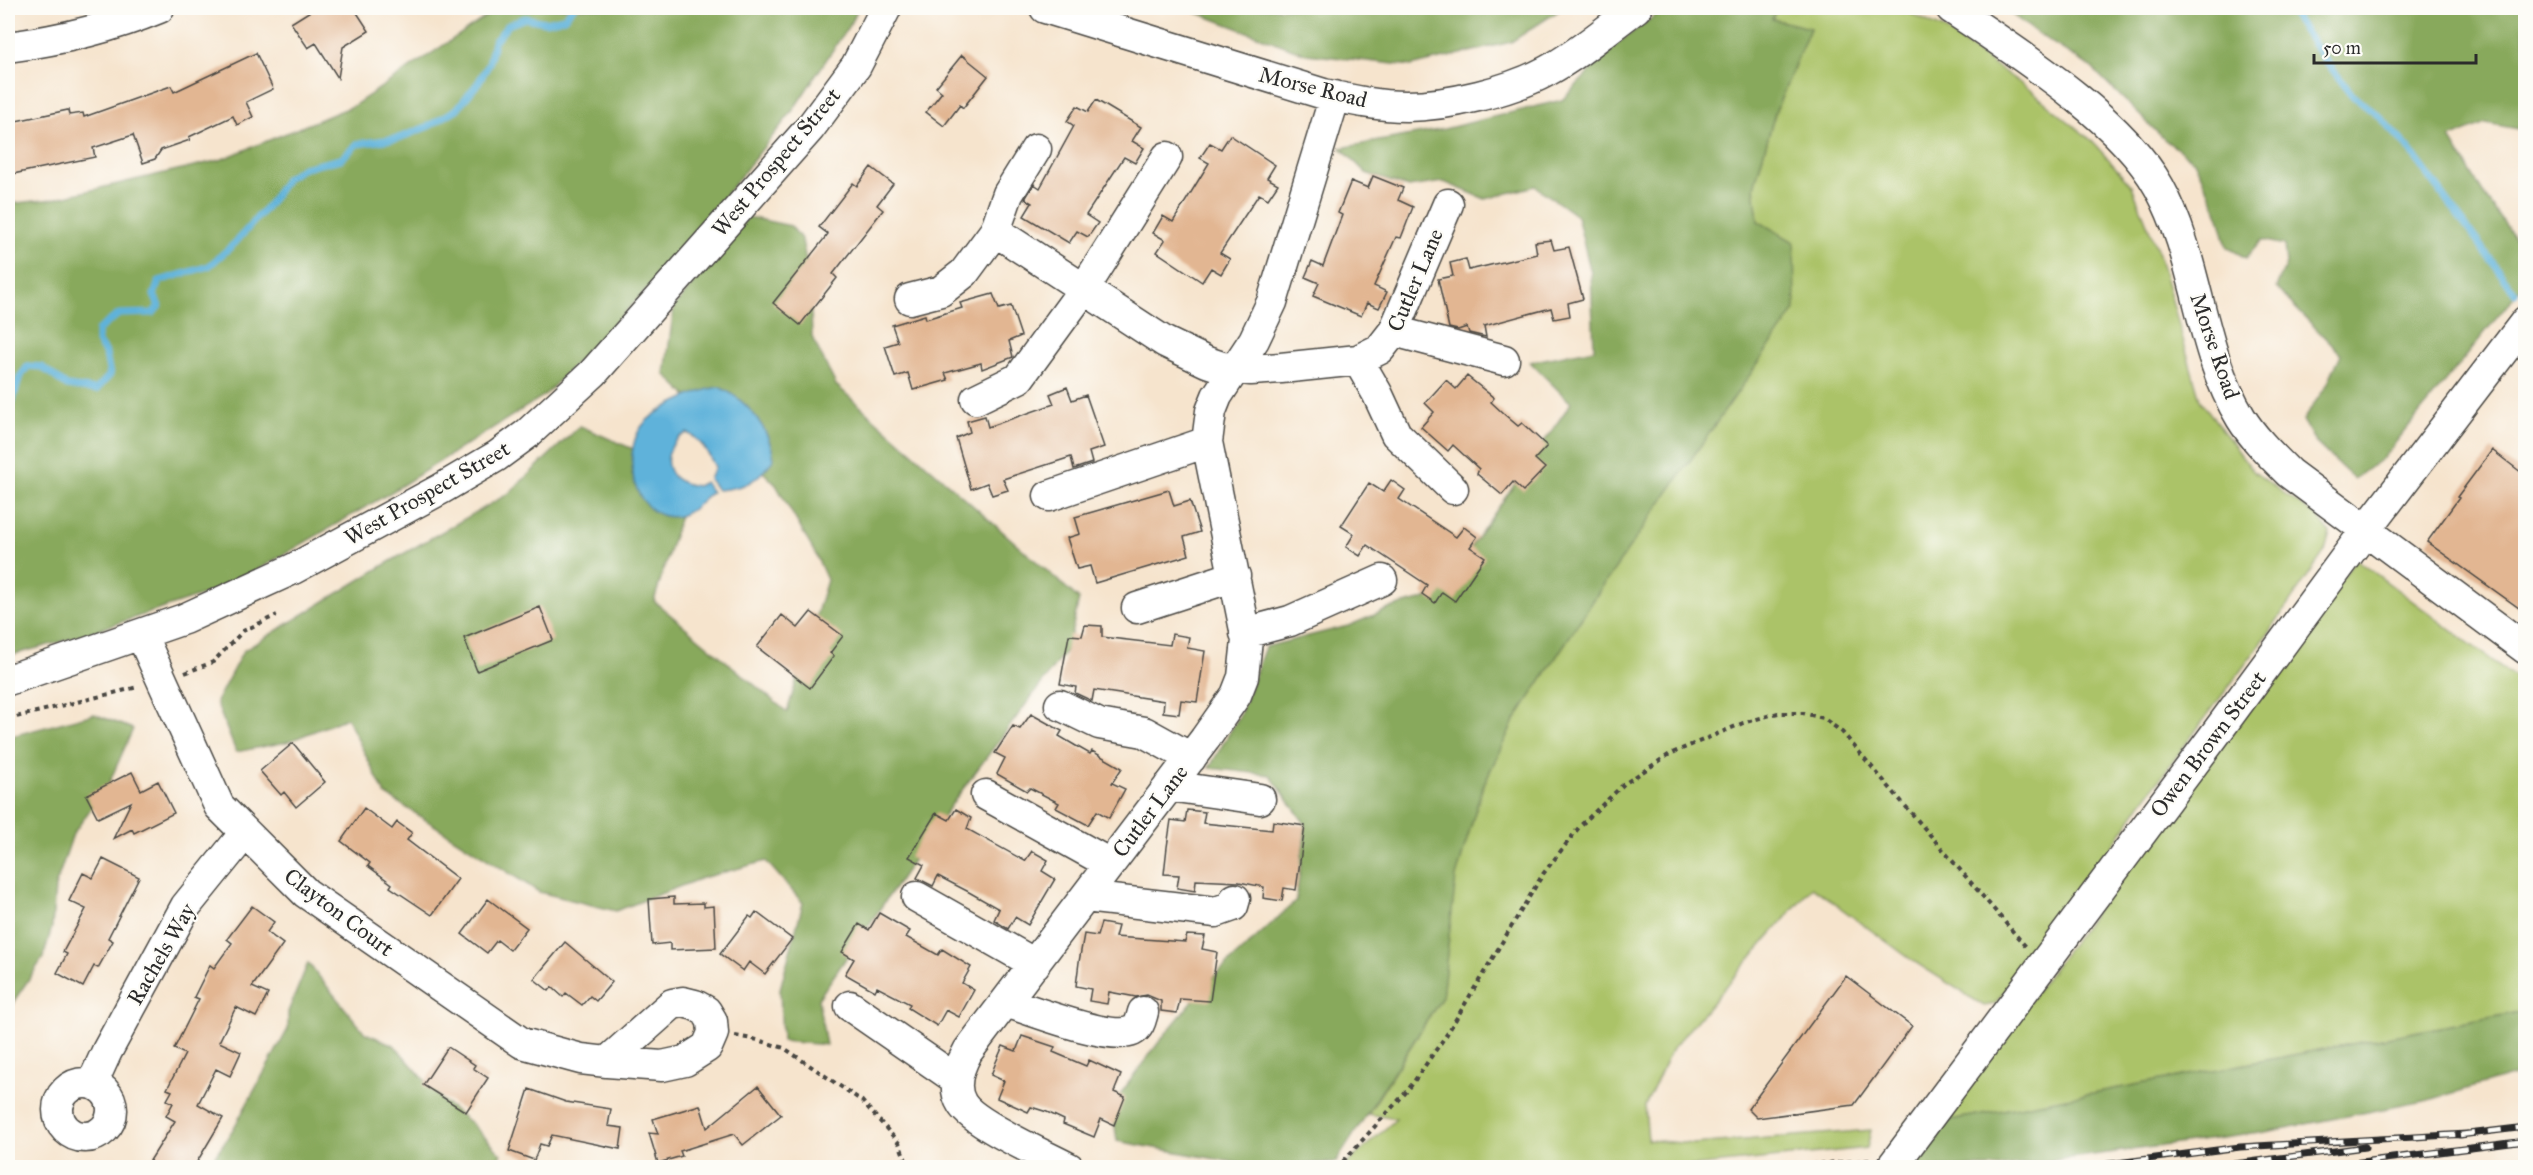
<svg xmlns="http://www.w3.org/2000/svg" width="2533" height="1175" font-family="'IM FELL Great Primer',serif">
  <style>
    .green { fill: #abc368; stroke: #6b774a; stroke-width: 1.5 }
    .forest { fill: #88a95c; stroke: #5a6a44; stroke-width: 1.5 }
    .water { fill: #5eb2da; stroke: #446e82; stroke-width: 1.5 }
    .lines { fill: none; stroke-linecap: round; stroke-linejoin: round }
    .stream { stroke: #5eb2da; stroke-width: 7 }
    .building { fill: #e2b692 }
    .minor-casing { stroke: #494743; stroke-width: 33 }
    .path { stroke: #494743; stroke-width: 4; stroke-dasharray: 4.5 4.5; stroke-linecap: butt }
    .minor { stroke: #fff; stroke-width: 30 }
    .rail-casing { stroke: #2b2b2b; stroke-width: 7 }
    .rail { stroke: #fdfcf7; stroke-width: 4.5; stroke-dasharray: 14; stroke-linecap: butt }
    .labels { text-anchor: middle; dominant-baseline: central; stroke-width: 4.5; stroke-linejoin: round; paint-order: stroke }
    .street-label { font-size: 22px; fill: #2b2b2b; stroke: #fdfcf7 }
  </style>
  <rect width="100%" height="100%" fill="#fdfcf7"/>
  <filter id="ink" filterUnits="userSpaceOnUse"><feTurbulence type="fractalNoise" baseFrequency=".0167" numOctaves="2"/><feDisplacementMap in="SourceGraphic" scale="12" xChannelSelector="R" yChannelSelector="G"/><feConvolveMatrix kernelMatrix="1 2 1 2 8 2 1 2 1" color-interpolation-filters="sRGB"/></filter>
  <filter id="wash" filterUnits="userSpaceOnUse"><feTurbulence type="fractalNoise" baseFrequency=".008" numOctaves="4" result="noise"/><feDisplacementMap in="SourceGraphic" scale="24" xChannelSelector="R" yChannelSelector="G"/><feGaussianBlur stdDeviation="1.35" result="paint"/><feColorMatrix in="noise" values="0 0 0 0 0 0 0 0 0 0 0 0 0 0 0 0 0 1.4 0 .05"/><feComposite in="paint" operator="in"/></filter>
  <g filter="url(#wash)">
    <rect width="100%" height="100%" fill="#f6e4cd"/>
    <path class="green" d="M1777 8H1899L1942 28 2030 90 2090 139 2132 186 2159 254 2200 400 2254 472 2319 518 2330 533 2325 551 2265 638 2141 804 2070 909 1995 1004 1984 1006 1913 961 1812 887 1672 1049 1645 1106 1648 1140 1693 1144 1871 1130 1867 1148 1673 1168H1342L1396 1119 1368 1114 1442 997 1455 877 1482 788 1513 723 1600 590 1758 221 1754 187 1775 113 1810 28 1772 19Z
      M2356 559 2525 685V1011L1940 1122Z"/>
    <path class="forest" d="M499 8H858L854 18 791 113 664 272 545 395 393 491 230 586 64 641 8 656V204L53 199 220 160 353 106Z
      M1184 8H1563L1511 42 1411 66 1306 54Z
      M1671 8H1777L1772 19 1810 28 1775 113 1754 187 1758 221 1794 242 1795 310 1600 590 1513 723 1482 788 1456 877 1442 997 1336 1162 1260 1167 1117 1141 1112 1105 1162 1038 1210 980 1296 901 1306 825 1270 775 1209 768 1240 715 1265 647 1348 626 1396 606 1437 596 1571 403 1530 362 1594 349 1591 273 1577 216 1535 186 1485 199 1444 182 1408 187 1366 173 1341 148 1444 129 1562 100 1618 43 1656 15Z
      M2003 8H2525V130L2485 123 2450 138 2486 198 2525 252V283L2383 458 2354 479 2315 442 2303 420 2327 385 2341 354 2276 288 2286 264 2284 245 2262 240 2246 258 2227 247 2217 209 2194 161 2165 140 2091 67 2041 36Z
      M748 217 791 226 802 240 810 281 812 337 836 385 1079 599 1068 648 954 801 818 999 826 1045 782 1041 780 989 803 903 766 861 702 878 616 911 539 892 385 794 347 718 287 742 236 752 216 702 243 651 384 565 508 494 580 426 633 449 632 474 652 508 666 516H680L654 601 787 712 827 580 816 555 776 485 665 374 674 307Z
      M94 714 133 729 110 781 73 834 55 887 52 927 43 958 14 1001 8 1023V737Z
      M308 963 365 1033 394 1045 444 1102 471 1123 501 1154 490 1168H210L211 1161 231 1133 288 1029V1012Z
      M2525 1011V1072L2429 1100 2260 1133 2001 1167 1902 1168 1940 1122Z"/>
    <path class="water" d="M719 387C747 399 770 429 774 459 756 482 746 488 717 490L709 479 715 467C708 453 701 439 687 433 671 440 660 461 674 477 680 483 690 485 697 486L705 482 712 492C701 499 693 513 679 516 634 524 620 455 642 426 655 409 698 390 719 387Z"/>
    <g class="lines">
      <path class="stream" d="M2289 8 2313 44 2353 96 2380 117 2410 150 2515 293
        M8 411C18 392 13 384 28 366L42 367 67 386 96 390 110 375 106 354 98 342V330L119 314 153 313 159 306 154 295 159 281 209 266 235 243 270 203 287 178 303 168 341 159 357 144 399 138 429 126 457 109 478 83 489 64 494 42 508 25 525 18 545 22 564 18 573 8"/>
    </g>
    <g id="blocks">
      <path class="building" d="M315 8H354L369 31 343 47 338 78 316 43 308 48 291 23Z
        M256 53 273 89 246 102 253 117 237 125 233 116 189 137 190 140 161 150 155 159 143 163 133 135 93 148 95 157 8 175V135L14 134 11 122 68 110 69 115 83 113 84 117 171 86 174 92Z
        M962 55 988 76 963 108 960 105 944 126 926 112 942 92 936 87Z
        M1096 100 1141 127 1132 141 1144 148 1135 163 1124 157 1086 215 1098 223 1088 237 1077 231 1069 243 1024 216 1032 203 1025 199 1034 184 1040 188 1074 126 1067 121 1077 106 1088 112Z
        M1230 135 1275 165 1267 178 1278 184 1268 199 1259 194 1220 253 1230 259 1221 274 1211 268 1202 282 1157 252 1165 240 1153 233 1163 216 1173 222 1209 163 1200 158 1210 143 1221 149Z
        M871 167 893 184 877 205 883 210 833 274 837 278 800 325 773 303 828 234 819 227 853 183 857 186Z
        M1373 176 1403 188 1398 200 1413 207 1401 238 1396 237 1374 286 1387 292 1379 308 1367 303 1361 316 1313 296 1319 283 1305 277 1312 261 1323 266 1342 215 1338 213 1351 181 1368 188Z
        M1551 240 1554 250 1569 247 1583 299 1568 303 1570 316 1554 319 1551 308 1484 326 1486 337 1469 333 1467 327 1458 330 1449 328 1438 279 1453 276 1450 263 1466 259 1469 270 1537 254 1535 242Z
        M993 294 999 309 1011 306 1021 336 1009 341 1013 357 982 369 981 363 945 373 948 380 913 390 908 373 895 377 885 346 898 342 892 325 925 315 926 319 962 308 960 303Z
        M1467 376 1494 398 1491 402 1505 415 1518 426 1522 423 1547 446 1535 459 1545 468 1523 491 1513 482 1502 495 1477 474 1479 469 1453 445 1448 451 1421 427 1434 412 1425 403 1446 380 1456 389Z
        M1067 387 1072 400 1086 395 1104 447 1089 452 1092 463 1074 469 1071 457 1003 479 1008 490 992 495 987 483 971 489 956 438 970 432 967 421 985 416 988 427 1054 404 1050 394Z
        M2492 450 2526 476V613L2427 542 2459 498 2457 497Z
        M1391 480 1405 490 1399 499 1456 537 1464 527 1477 537 1470 547 1485 557 1455 601 1442 592 1435 603 1422 594 1427 585 1367 545 1360 556 1346 547 1354 534 1341 526 1369 483 1383 492Z
        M1169 490 1174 506 1190 501 1200 532 1184 537 1189 555 1095 583 1090 566 1077 569 1067 538 1080 534 1075 517Z
        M540 607 553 640 477 671 464 638Z
        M811 612 843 636 830 653 834 656 810 688 757 647 782 615 798 628Z
        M1085 625 1102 626V637L1170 645 1172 634 1189 637 1187 648 1205 651 1197 702 1181 700 1179 714 1163 712 1164 701 1094 690 1092 701 1075 693 1076 687 1060 684 1069 635 1082 636Z
        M1031 714 1062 731 1059 736 1076 746 1090 754 1092 751 1122 768 1112 783 1125 789 1109 818 1097 811 1088 825 1056 808 1059 803 1030 788 1027 791 997 774 1005 758 995 753 1013 726 1020 729Z
        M293 743 325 782 296 807 284 792 281 795 260 771Z
        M132 772 141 790 158 781 174 813 134 833 132 829 113 839 131 802 98 818 86 795Z
        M364 808 392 829 397 822 412 833 407 840 458 879 432 915 390 887 392 884 368 866 370 863 341 841Z
        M956 809 971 818 967 829 1025 861 1032 851 1048 860 1042 871 1055 879 1028 925 1015 917 1008 929 994 920 999 909 967 891 938 876 933 886 917 878 924 865 909 857 936 813 949 820Z
        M1187 810 1205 812 1203 823 1272 830 1273 821 1305 826 1296 890 1284 888 1282 901 1263 898 1264 887 1239 882 1196 880 1195 891 1177 888 1179 875 1164 874 1167 847 1171 820 1185 822Z
        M103 859 139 877 108 938 113 941 98 968 94 966 83 987 57 973 67 954 63 952 86 909 69 901 83 873 93 878Z
        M674 897V904L704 903V907L714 906 716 948 670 950V943L652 945 649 899Z
        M488 899 527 928 510 950 497 940 487 953 462 934Z
        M252 906 274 922 267 932 283 944 252 987 268 994 256 1017 236 1007 219 1042 241 1052 230 1076 216 1069 198 1104 223 1118 194 1167H146L175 1121 166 1116 173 1103 167 1100 172 1091 167 1089 185 1054 174 1049 199 999 194 997 210 965 214 968 232 943 227 939Z
        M756 912 792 939 765 974 749 962 743 971 720 954 749 916 752 918Z
        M879 913 910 931 906 937 938 955 942 949 971 967 962 983 974 990 959 1017 946 1010 937 1026 908 1008 910 1004 877 987 875 991 845 974 854 959 842 952 859 924 869 930Z
        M1101 923 1118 926 1115 937 1185 942 1187 935 1205 936 1202 949 1217 952 1210 1001 1180 999 1177 1013 1161 1011V1001L1147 995 1136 997 1109 992 1107 1004 1089 1001 1091 989 1076 986 1079 962 1084 934 1097 936Z
        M565 942 612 982 596 1001 590 996 582 1005 566 993 563 997 552 987 549 991 534 979Z
        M1846 976 1912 1026 1854 1105 1757 1118 1748 1109Z
        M1022 1036 1055 1047 1053 1052 1086 1066 1089 1060 1121 1075 1114 1092 1125 1097 1114 1125 1101 1119 1094 1137 1063 1124 1064 1120 1047 1112 1031 1107 1028 1112 997 1098 1004 1081 991 1075 996 1062 1003 1046 1016 1051Z
        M448 1047 475 1065 473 1068 488 1078 466 1112 423 1085Z
        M758 1086 781 1115 743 1145 734 1134 680 1151 682 1156 658 1163 649 1133 658 1134 653 1119 700 1105 707 1128Z
        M529 1089 566 1102 611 1109 608 1126 623 1128 620 1149 552 1135 547 1146 540 1144 534 1160 509 1151Z"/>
    </g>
  </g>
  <g filter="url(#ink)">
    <use href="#blocks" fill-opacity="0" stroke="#494743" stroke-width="1.5"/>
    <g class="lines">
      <defs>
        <path id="minor" d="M1045 8 1324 94C1351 100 1378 106 1406 106 1448 106 1510 91 1547 71 1579 54 1607 29 1636 8
          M1951 8C2016 52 2121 118 2159 187 2199 259 2198 348 2241 418 2254 439 2272 456 2289 473L2526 649
          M8 47C60 40 111 28 159 8
          M995 231 1165 342 1207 362 1222 367 1251 370 1281 368 1358 360 1380 349 1394 331 1448 204
          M910 299 941 291 964 273 995 231 1008 194 1036 149
          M1394 331 1504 360
          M1358 360 1377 393 1396 434 1453 489
          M976 399 1019 378 1084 289 1167 157
          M1049 496 1207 442
          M1137 608 1235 576
          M1245 633 1290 621 1382 580
          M141 634 219 806 306 893 522 1043 581 1059 607 1062 662 1066 685 1061 707 1047 713 1033 712 1021 706 1011 695 1005 683 1002 672 1004 607 1062
          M8 680 184 619 293 569 441 489 497 456 527 434 593 373 810 128 856 66 886 8
          M1060 705 1099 724 1144 732 1191 758
          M1169 786 1260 799
          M986 795 1110 864
          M917 897 1035 964
          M1085 897 1216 912 1233 906 1235 899
          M1006 1002C1031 1010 1110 1041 1132 1031 1140 1027 1141 1019 1143 1012
          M850 1006 957 1080
          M58 1110a27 27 0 1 1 54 0a27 27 0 1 1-54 0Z
          M92 1084 107 1051 186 906 245 833
          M1069 1168C1045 1155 975 1125 962 1104 951 1087 959 1067 968 1051L1205 739 1236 695 1243 677 1247 640 1207 442 1211 411 1217 396 1254 340 1272 302 1335 96
          M1891 1168 2211 740 2366 530 2526 321"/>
      </defs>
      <use href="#minor" class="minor-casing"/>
      <path class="path" d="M185 673 213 662 243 631 277 615
        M8 719 138 687
        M735 1036 758 1040 784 1048 862 1101 899 1143 909 1168
        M1337 1168 1408 1090 1447 1034 1543 874 1580 826 1624 784 1670 754 1743 723 1778 713H1803L1823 718 1842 732 2027 948
        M1757 1168 1870 1160"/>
      <use href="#minor" class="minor"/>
      <defs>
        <path id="rail" d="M2460 1135 2526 1127
          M2079 1168 2240 1147 2467 1134
          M2204 1168 2365 1147
          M2314 1168 2526 1141"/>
      </defs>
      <use href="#rail" class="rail-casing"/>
      <use href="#rail" class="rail"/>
    </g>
  </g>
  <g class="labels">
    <g class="street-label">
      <text transform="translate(1313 87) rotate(14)">Morse Road</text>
      <text transform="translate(776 162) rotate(-50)">West Prospect Street</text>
      <text transform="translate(1415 280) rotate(-67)">Cutler Lane</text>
      <text transform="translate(2215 346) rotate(71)">Morse Road</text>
      <text transform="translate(427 493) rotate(-30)">West Prospect Street</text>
      <text transform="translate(2208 744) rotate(-53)">Owen Brown Street</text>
      <text transform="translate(1150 811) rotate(-53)">Cutler Lane</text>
      <text transform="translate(339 912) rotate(37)">Clayton Court</text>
      <text transform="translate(161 954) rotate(-60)">Rachels Way</text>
    </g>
  </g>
  <rect width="2533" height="1175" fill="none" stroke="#fdfcf7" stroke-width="30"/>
  <path d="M2314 54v9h162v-9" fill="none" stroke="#2b2b2b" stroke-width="3"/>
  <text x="2323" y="54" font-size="18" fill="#2b2b2b" stroke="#fdfcf7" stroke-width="4.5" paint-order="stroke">50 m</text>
</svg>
